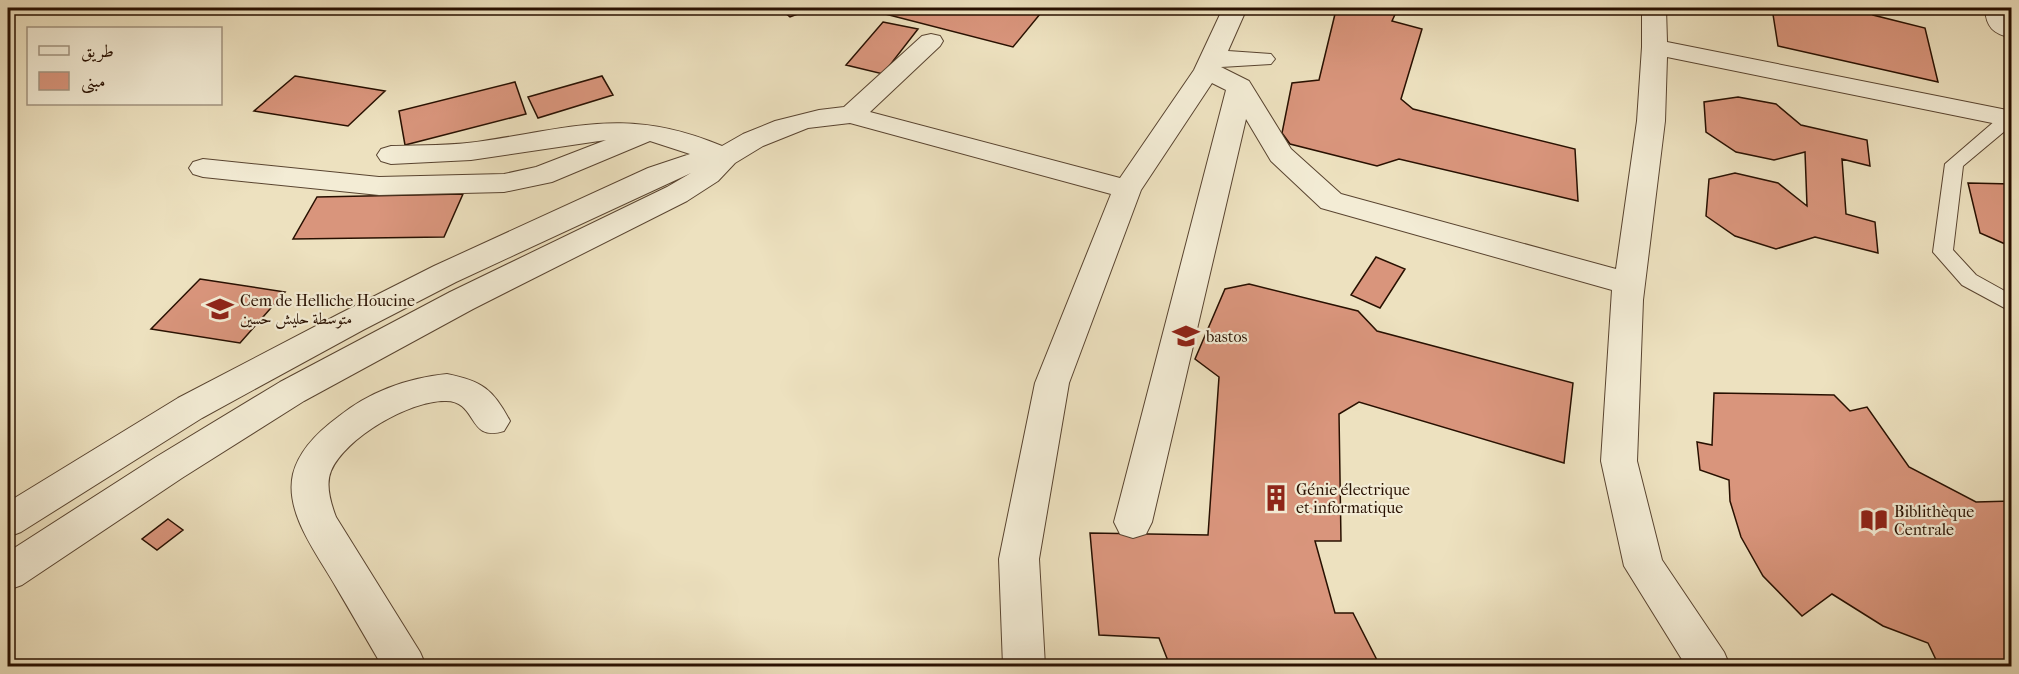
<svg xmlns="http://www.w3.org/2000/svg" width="2019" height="674" font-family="'IM FELL French Canon',Amiri,serif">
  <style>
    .building { fill: #d9957c; stroke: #281001; stroke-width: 1.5 }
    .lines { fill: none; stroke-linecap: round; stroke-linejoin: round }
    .lane-casing { stroke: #594430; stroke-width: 2 }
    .street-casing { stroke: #594430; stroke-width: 2 }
    .lane { fill: #f3ecd5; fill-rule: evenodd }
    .street { fill: #f3ecd5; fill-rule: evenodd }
    .labels { text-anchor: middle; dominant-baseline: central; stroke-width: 4.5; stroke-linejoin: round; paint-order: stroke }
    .poi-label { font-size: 16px; fill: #281001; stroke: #f3ecd5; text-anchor: start }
  </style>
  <rect width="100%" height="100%" fill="#ede1bf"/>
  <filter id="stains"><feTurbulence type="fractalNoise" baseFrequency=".00333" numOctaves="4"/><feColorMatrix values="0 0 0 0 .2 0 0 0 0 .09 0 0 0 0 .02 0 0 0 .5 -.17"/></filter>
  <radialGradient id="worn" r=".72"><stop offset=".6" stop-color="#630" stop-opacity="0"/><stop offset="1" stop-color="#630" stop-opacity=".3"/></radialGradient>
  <path class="building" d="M779 8H814L790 17Z
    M862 8H1045L1013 47Z
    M1307 8H1398L1392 21 1422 29 1401 99 1413 109 1575 149 1578 201 1399 159 1377 166 1290 144 1282 133 1292 83 1319 80 1335 14Z
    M1772 8H1870L1873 15 1925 28 1938 82 1778 46Z
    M883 22 918 29 883 74 846 65Z
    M295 76 385 91 348 126 254 111Z
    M602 76 613 95 538 118 528 97Z
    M515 82 526 114 405 145 399 111Z
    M1738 97 1776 104 1801 125 1867 140 1870 166 1842 159 1846 214 1875 222 1878 253 1815 237 1776 249 1735 236 1706 216 1709 179 1735 173 1778 183 1807 206 1805 152 1774 160 1736 152 1706 132 1704 102Z
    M1968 183 2012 184V247L1980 233Z
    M463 194 444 237 293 239 317 197Z
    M1376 257 1405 269 1380 308 1351 295Z
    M200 279 285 292 240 343 151 329Z
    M1249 284 1358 311 1377 331 1573 383 1564 463 1359 402 1339 414 1341 541H1315L1335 613H1353L1380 666H1170L1159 638 1099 635 1090 533 1208 535 1219 377 1195 359 1225 289Z
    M1714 393 1834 395 1850 411 1867 407 1909 467 1976 502 2012 501V666H1939L1928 643 1883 626 1832 594 1802 616 1763 576 1741 537 1730 501 1729 480 1700 470 1697 442 1712 445Z
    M168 519 183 530 157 550 142 539Z"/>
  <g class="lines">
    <defs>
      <path id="lane" d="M2012 113V125L1963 166 1953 250 1976 275 2012 295V312L1962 285 1933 252 1945 164 2003 114Z"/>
      <path id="street" d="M1223 8H1247L1228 51 1271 54 1275 59 1271 64 1221 67 1249 81 1291 149 1341 194 1616 269 1637 121 1642 47V8H1666L1667 42 2012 111V127L1667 57 1665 121 1643 300 1637 461 1662 560 1724 652 1730 666H1686L1624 566 1601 461 1612 290 1321 208 1271 161 1246 119 1152 522 1146 534 1133 538 1120 534 1114 522 1226 90 1212 83 1141 190 1069 383 1039 559 1045 666H1003L999 559 1035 383 1111 194 850 123 808 128 763 146 735 163 718 181 687 201 473 309 304 401 182 478 22 585 8 590V552L156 457 280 382 450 292 667 187 691 173 456 282 363 330 202 418 21 532 8 537V502L178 398 339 314 434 266 648 168 690 154 650 141 552 182 504 192 379 195 203 177 193 174 189 168 193 162 203 159 379 177 504 174 536 167 606 140 471 160 391 164 381 161 377 155 381 149 391 146C422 145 452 146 483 141 576 127 629 107 722 146L743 134 775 121 819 110 844 107 922 36 931 34 940 36 943 41 940 46 870 112 1120 178 1194 70Z
        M1985 8H2009L2012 38C1993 34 1986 27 1985 8Z
        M447 374C482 381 493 389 510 421L504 431C467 443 478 401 446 401 410 400 345 438 331 471 325 485 331 504 336 517L420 652 426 666H382C367 640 352 614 336 587 318 555 284 513 293 474 299 450 319 431 338 417 369 392 407 378 447 374Z"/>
    </defs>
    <use href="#lane" class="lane-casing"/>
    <use href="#street" class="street-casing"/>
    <use href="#lane" class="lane"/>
    <use href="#street" class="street"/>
  </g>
  <defs>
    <symbol id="school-bare" viewBox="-9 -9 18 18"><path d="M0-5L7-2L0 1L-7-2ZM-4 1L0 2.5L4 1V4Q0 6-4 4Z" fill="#8f2418" stroke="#f3ecd5" stroke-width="2.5" paint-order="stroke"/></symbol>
    <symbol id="university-bare" viewBox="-9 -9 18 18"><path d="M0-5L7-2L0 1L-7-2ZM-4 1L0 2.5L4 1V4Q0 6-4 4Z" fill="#8f2418" stroke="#f3ecd5" stroke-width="2.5" paint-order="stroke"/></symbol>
    <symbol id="building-bare" viewBox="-9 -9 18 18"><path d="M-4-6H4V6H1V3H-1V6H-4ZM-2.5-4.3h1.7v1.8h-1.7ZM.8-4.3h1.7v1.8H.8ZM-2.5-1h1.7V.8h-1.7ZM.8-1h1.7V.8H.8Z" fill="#8f2418" stroke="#f3ecd5" stroke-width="2.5" paint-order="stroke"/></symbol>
    <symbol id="library-bare" viewBox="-9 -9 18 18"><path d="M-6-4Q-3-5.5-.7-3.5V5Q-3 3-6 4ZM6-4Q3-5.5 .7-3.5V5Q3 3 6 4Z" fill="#8f2418" stroke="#f3ecd5" stroke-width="2.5" paint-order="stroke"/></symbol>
  </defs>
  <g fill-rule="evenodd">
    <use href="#school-bare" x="201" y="290" width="38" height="38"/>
    <use href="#university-bare" x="1167" y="317" width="38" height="38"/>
    <use href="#building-bare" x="1257" y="479" width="38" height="38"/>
    <use href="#library-bare" x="1855" y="501" width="38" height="38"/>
  </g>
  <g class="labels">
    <g class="poi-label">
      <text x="240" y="300">Cem de Helliche Houcine<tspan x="240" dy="18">متوسطة حليش حسين</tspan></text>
      <text x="1206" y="336">bastos</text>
      <text x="1296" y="489">Génie électrique<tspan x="1296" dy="18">et informatique</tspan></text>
      <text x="1894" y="511">Biblithèque<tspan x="1894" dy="18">Centrale</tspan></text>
    </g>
  </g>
  <rect width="2019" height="674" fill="none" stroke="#ede1bf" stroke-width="30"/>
  <rect x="9" y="9" width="2001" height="656" fill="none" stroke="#281001" stroke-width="3"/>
  <rect x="15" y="15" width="1989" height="644" fill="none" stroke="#281001" stroke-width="1.5"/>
  <rect x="27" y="27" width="195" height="78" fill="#f3ecd5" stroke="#a29480" stroke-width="1.5"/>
  <rect x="39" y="46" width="30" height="9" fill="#f3ecd5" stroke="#a29480" stroke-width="1.5"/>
  <text x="81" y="57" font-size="18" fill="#281001">طريق</text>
  <rect x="39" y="72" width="30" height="18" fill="#d9957c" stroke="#a29480" stroke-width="1.5"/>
  <text x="81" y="87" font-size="18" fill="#281001">مبنى</text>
  <rect width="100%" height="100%" filter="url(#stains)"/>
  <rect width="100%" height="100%" fill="url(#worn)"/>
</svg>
